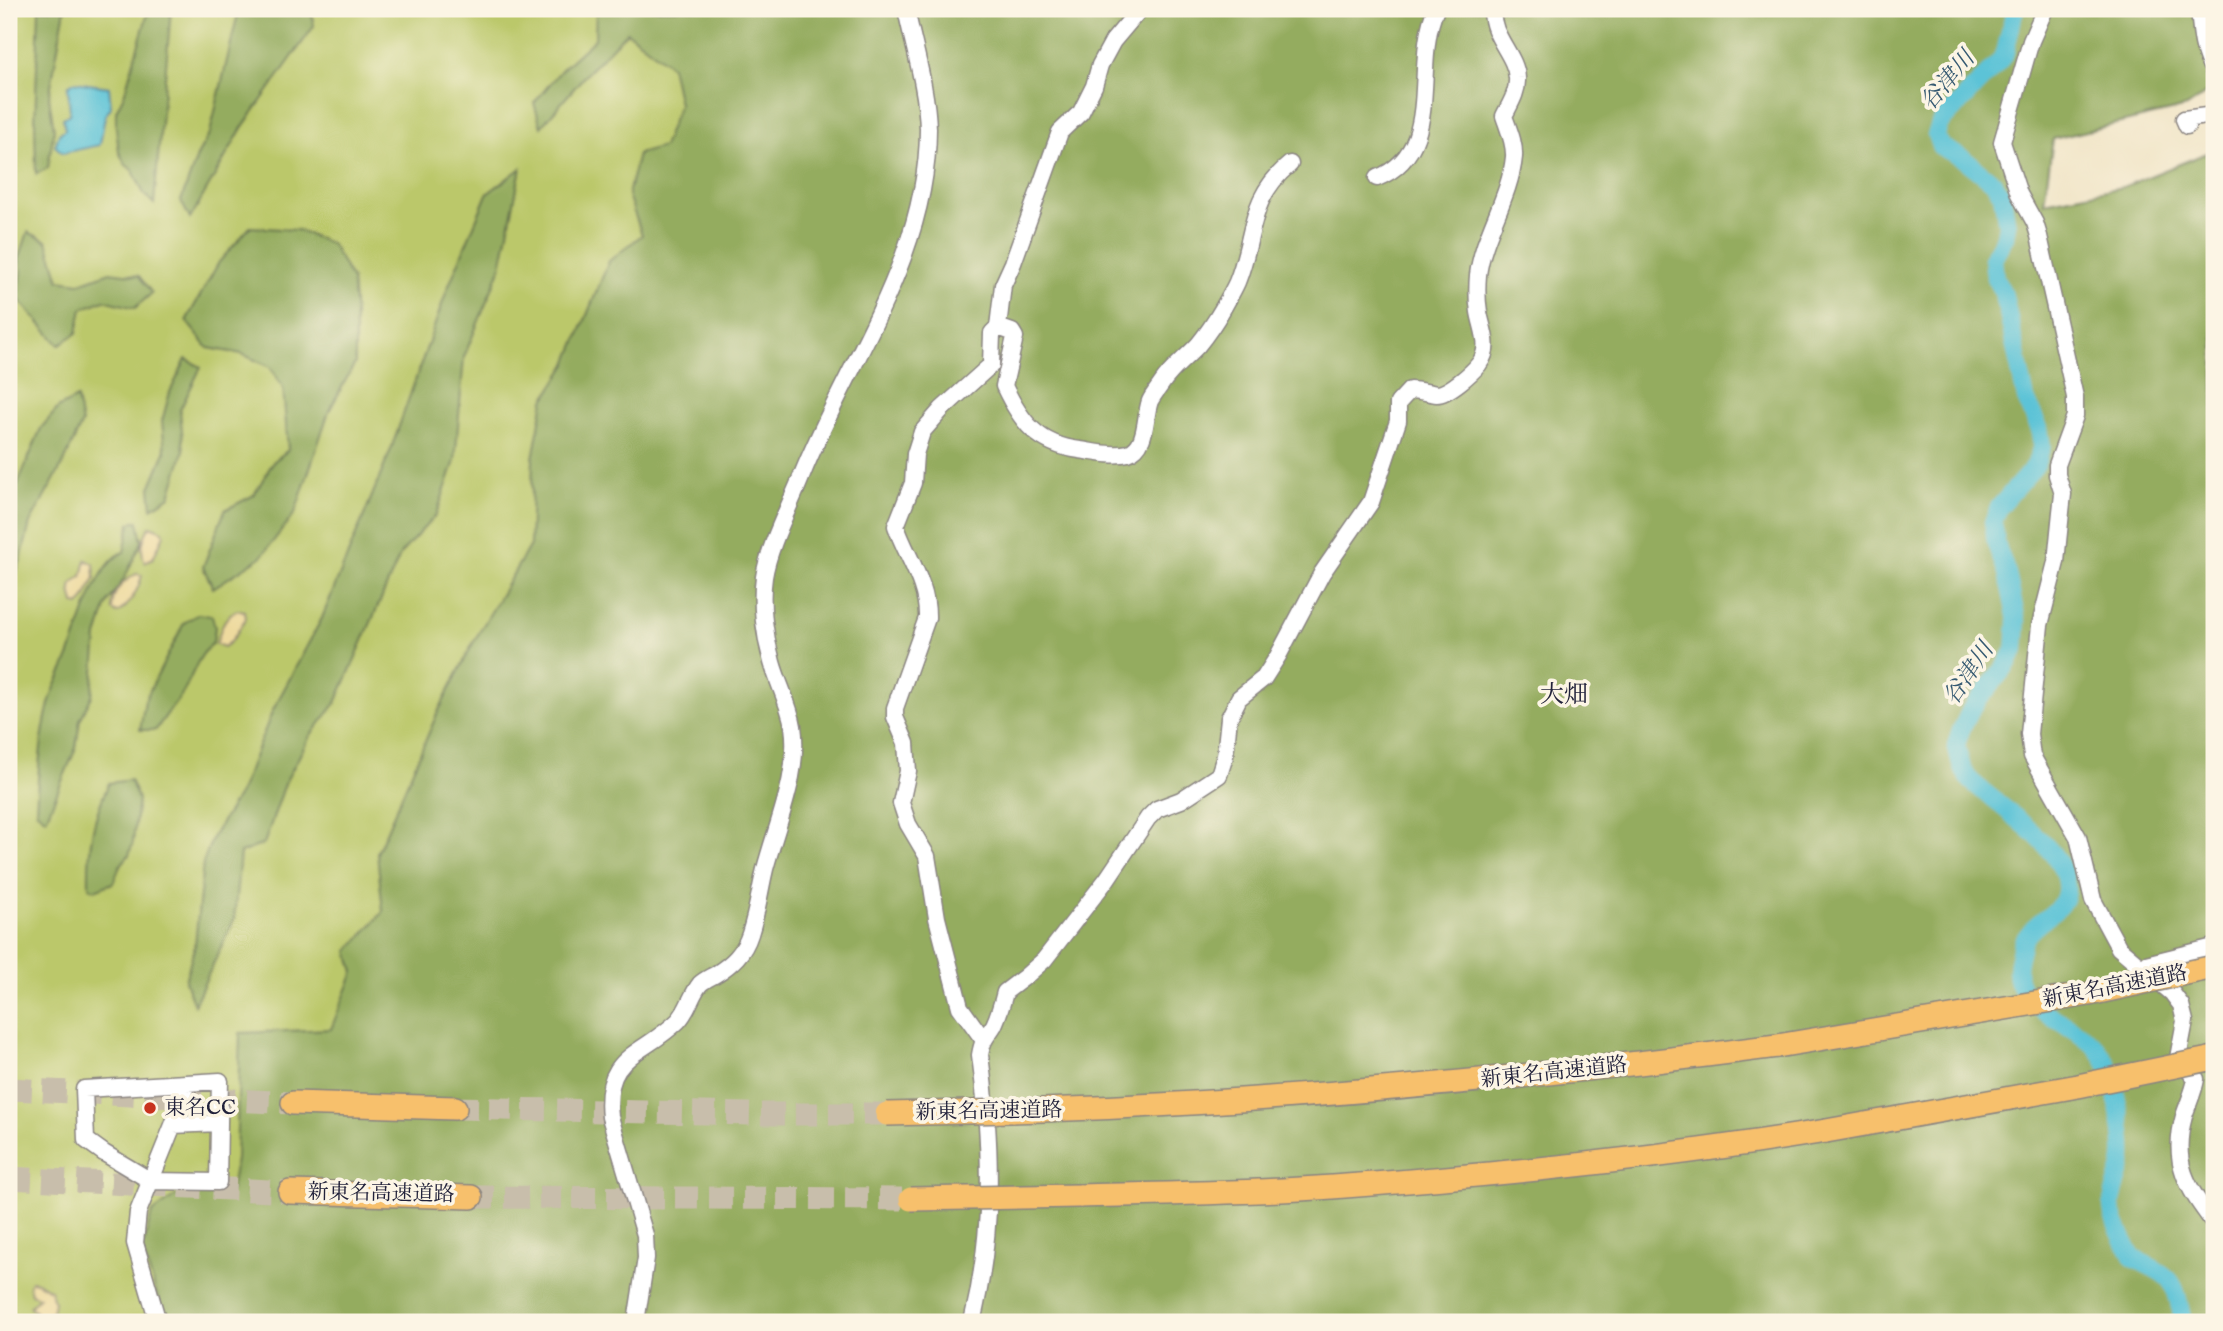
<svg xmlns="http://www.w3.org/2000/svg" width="2223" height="1331" font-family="'IM FELL English','Noto Serif JP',serif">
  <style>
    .green { fill: #bbc86a; stroke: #6e7552; stroke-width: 2 }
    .forest { fill: #94ac5e; stroke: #5b674c; stroke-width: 2 }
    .sand { fill: #eeda9e; stroke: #887e6c; stroke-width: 2 }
    .water { fill: #5bc3d7; stroke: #3e7289; stroke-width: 2 }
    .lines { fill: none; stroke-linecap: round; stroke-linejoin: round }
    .river { stroke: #5bc3d7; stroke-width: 18 }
    .highway-tunnel { stroke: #c8beab; stroke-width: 23; stroke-dasharray: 23 11; stroke-linecap: butt }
    .minor-casing { stroke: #8a8481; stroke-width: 19 }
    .highway-casing { stroke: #8a8481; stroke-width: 26 }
    .minor { stroke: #fff; stroke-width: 16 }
    .highway { stroke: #f7c06c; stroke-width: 23 }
    .highway-bridge-casing { stroke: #8a8481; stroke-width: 26; stroke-linecap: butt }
    .highway-bridge { stroke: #f7c06c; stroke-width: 23 }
    .poi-dot { fill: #c8321e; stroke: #fcf5e5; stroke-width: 2.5 }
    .labels { text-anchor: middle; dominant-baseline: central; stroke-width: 7; stroke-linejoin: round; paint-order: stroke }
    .street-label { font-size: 21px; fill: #22223b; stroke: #fcf5e5 }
    .poi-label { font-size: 21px; fill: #22223b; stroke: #fcf5e5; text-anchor: start }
    .water-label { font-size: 23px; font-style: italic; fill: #365a72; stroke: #fcf5e5 }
    .quarter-label { font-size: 24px; fill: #22223b; stroke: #fcf5e5 }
  </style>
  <rect width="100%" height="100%" fill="#fcf5e5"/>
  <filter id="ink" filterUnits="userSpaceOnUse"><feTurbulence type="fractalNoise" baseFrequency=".0143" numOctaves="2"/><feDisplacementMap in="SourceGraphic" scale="14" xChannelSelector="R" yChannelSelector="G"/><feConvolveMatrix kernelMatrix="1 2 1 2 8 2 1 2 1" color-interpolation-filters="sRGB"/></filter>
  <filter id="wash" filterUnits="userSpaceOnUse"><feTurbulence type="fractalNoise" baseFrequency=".00686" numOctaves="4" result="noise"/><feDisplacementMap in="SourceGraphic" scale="28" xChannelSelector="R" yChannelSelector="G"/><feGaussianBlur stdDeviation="1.57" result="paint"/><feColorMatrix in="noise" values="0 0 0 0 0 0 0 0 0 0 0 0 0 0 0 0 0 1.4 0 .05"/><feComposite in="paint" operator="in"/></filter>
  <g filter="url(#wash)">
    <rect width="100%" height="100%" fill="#f1e5c7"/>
    <path class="green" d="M9 9H734L244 1322H9Z"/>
    <path class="forest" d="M39 9H65L49 97 54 129 48 168 36 174 35 123Z
      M149 9H171L154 204 144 194 133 171 125 164 119 152 116 128V111L124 95Z
      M239 9H311L314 26 242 128 190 219 181 201 198 154 210 133Z
      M596 9H2214V88L2187 107 2053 139 2044 202 2123 187 2214 150V1322H166L142 1250 152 1213 181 1192 231 1190 236 1159 240 1033 331 1029 354 972 348 951 383 912 377 853 437 714 473 643 530 545 533 458 544 400 567 364 609 261 642 235 628 195 638 154 663 147 679 104 671 66 627 32 587 73 541 127 534 103 562 69 595 39Z
      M521 168 501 267 464 357 455 461 436 515 401 553 336 703 310 736 286 781 264 844 240 853 234 920 194 1005 185 981 195 945 203 863 213 836 240 792 273 710 322 618 390 452 447 290 487 194Z
      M250 227 297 230 331 243 352 280 355 314V363L329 411 295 513 261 557 213 588 203 567 225 510 254 495 273 462 288 450 283 387 270 367 242 354 208 348 186 321 219 262Z
      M28 232 47 241 59 280 80 283 110 272 139 276 152 293 135 308 104 300 82 309 77 333 59 345 18 299 22 271 19 259Z
      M186 359 201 367 180 410 184 451 170 496 152 508 150 488 165 452 162 421 170 392Z
      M77 398 82 423 64 462 30 523 21 560 9 593 10 503 41 428 59 407Z
      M138 521 142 542 124 579 107 604 97 637 92 696 80 720 76 748 46 819 36 811C38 775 40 739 49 704 53 687 64 671 70 654 80 628 97 562 124 552L130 523Z
      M198 614 212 616 215 627 213 643C197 656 193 676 182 694 174 706 164 717 156 730H140L145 700 184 623Z
      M130 780 138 799 133 842 129 855 120 866 113 883 95 890 89 887C88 846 92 820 109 783Z"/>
    <path class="sand" d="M150 526 163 531 164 535 153 558 145 562C139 550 143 537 150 526Z
      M86 560 94 564 95 578 84 600 79 605 74 604C71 587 66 587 82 576Z
      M136 574 142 575C139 588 130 607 117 613L112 610C112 591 121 583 136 574Z
      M238 610 245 611 246 619C238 628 235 641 224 647L216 644C221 630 223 615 238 610Z
      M31 1281 37 1282 51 1291 54 1302 52 1313 42 1317 38 1315 30 1307 39 1297 31 1294 29 1285Z"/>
    <path class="water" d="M74 82 109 87 111 107 105 116 100 145 63 153 55 146 59 134 65 129 63 118 70 114 68 86Z"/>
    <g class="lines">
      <path class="river" d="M2015 9 2005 53 1999 62 1940 123 1936 135 1940 146 1964 159 1993 182 2002 195 2007 225 2005 237 1993 258 1995 278 2004 295 2026 399 2039 428 2042 446 2035 466 1999 507 1993 522 1996 544 2007 573 2017 621 2015 650 2006 666 1971 709 1961 730 1956 745 1962 768 1971 781C1995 802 2050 840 2062 869 2079 910 2042 913 2026 937 2022 942 2021 950 2019 957 2017 965 2016 974 2019 983 2035 1020 2087 1025 2105 1060 2115 1077 2125 1138 2123 1158 2122 1174 2113 1189 2112 1205 2111 1219 2126 1245 2133 1258 2174 1278 2174 1277 2183 1322"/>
    </g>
  </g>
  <g filter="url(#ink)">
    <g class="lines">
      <path class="highway-tunnel" d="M9 1089 293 1103
        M455 1108 751 1114H887
        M9 1178 290 1192
        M471 1197 911 1199"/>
      <defs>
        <path id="minor" d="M2045 9 2031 41 2002 142 2019 194 2035 223 2039 236 2075 397V416L2057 465V475L2063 494 2061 512 2056 562 2040 625 2029 734 2032 756 2078 837 2093 900 2119 948 2172 993 2181 1005 2185 1021 2178 1058 2196 1079C2194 1092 2188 1103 2184 1116 2171 1163 2187 1187 2214 1223
          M2199 9C2201 32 2202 52 2214 72
          M2187 126 2184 119 2214 115
          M1377 178C1446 151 1411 62 1436 9
          M998 327 1012 332 1015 337 1004 386C1021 422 1038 445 1080 450 1094 452 1113 457 1128 453 1148 446 1144 417 1150 401 1153 395 1158 389 1162 383 1172 368 1186 358 1198 345 1207 334 1215 322 1222 310 1227 301 1233 291 1237 282 1256 235 1247 199 1290 164
          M2138 966 2214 947
          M983 1039 960 1007 937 918 927 856 908 824 901 803 908 771 906 743 895 717V708L927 618C928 584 906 556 896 526L913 483 915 454 922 432 942 409 991 365 992 333 998 327 1003 285 1013 263 1060 132 1081 112 1094 86 1100 65 1113 41 1140 9
          M173 1125 219 1123 218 1182 151 1181 104 1153 86 1140 84 1089 220 1081 219 1123
          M158 1322 135 1243 138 1212 173 1125 187 1083
          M636 1322 646 1258 645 1235 610 1117C603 1054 642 1056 678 1021 688 1011 691 995 700 984 704 980 711 977 716 974 732 964 744 953 750 934 757 913 760 890 765 869 777 823 800 774 793 726 789 703 778 684 772 662 765 637 760 604 764 577 769 545 790 506 802 475 848 360 928 257 928 129 927 89 914 48 906 9
          M972 1322C994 1232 992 1146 980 1055 983 1038 986 1038 994 1025 999 1014 1002 1004 1005 992L1026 976 1044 960 1107 879 1148 818 1157 809 1181 800 1219 775 1225 756 1229 718 1239 698 1264 678 1278 656 1322 573 1371 502 1398 421V403L1410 390C1419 390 1428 393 1437 394 1448 394 1472 373 1479 364 1492 347 1482 330 1479 312 1477 300 1477 287 1478 275 1483 234 1510 198 1514 157 1515 143 1508 128 1504 116 1510 104 1518 92 1517 78 1516 55 1491 37 1492 9"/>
        <path id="highway" d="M293 1103 455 1108
          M1011 1111C1268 1104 1522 1079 1777 1046
          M290 1192 471 1197
          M1079 1196C1163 1194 1248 1193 1332 1187 1498 1175 1663 1158 1826 1131"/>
      </defs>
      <use href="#minor" class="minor-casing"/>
      <use href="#highway" class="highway-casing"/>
      <use href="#minor" class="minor"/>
      <use href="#highway" class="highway"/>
      <defs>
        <path id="highway-bridge" d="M1777 1046 2089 994 2214 967
          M887 1114 1011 1111
          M1826 1131 2078 1086 2214 1058
          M911 1199 1079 1196"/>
      </defs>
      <use href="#highway-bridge" class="highway-bridge-casing"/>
      <use href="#highway-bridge" class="highway-bridge"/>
    </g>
  </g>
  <circle class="poi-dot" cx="150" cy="1108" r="7"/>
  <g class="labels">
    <g class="street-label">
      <text transform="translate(2115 987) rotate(-11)">新東名高速道路</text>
      <text transform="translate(1554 1073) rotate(-6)">新東名高速道路</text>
      <text transform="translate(989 1112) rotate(-1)">新東名高速道路</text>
      <text transform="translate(381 1194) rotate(1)">新東名高速道路</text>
    </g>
    <g class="poi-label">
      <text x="164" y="1108">東名CC</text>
    </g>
    <g class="water-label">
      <text transform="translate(1948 81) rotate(-50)">谷津川</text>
      <text transform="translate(1969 674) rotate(-56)">谷津川</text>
    </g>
    <g class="quarter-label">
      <text x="1564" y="695">大畑</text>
    </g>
  </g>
  <rect width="2223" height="1331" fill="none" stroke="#fcf5e5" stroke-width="35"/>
</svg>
